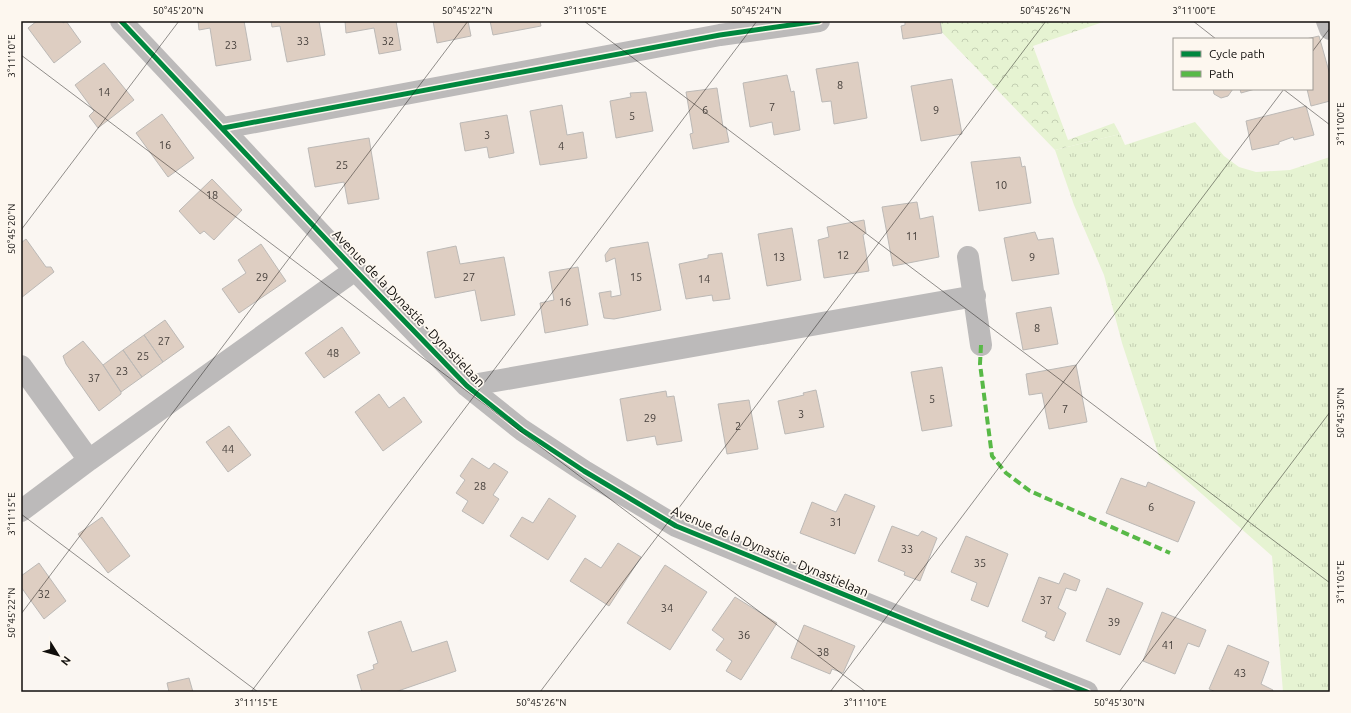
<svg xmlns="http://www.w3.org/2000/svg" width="1351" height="713" font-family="Ubuntu,sans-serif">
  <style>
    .grass { fill: url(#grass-tufts) }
    .forest { fill: url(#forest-crowns) }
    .building { fill: #decec2; stroke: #bcb9b6 }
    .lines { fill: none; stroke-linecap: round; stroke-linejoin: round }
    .minor { stroke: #bcbaba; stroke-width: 22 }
    .quiet { stroke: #58b947; stroke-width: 4; stroke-dasharray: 8 4; stroke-linecap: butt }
    .cycleway-casing { stroke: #fdf7ef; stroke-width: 8 }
    .cycleway { stroke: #00873e; stroke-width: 5 }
    .ticks { fill: none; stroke: #100e0c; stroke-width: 1; stroke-opacity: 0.45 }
    .labels { text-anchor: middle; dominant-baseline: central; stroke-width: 3.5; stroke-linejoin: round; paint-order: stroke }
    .number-label { font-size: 11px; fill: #443e3a }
    .street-label { font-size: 13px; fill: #100e0c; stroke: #fdf7ef }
    .neatline { fill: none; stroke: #100e0c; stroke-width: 1.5 }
    .ticks-label { font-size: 10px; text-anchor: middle; fill: #100e0c }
  </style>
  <defs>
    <pattern id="grass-tufts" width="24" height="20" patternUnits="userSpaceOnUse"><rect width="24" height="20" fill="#e6f3d2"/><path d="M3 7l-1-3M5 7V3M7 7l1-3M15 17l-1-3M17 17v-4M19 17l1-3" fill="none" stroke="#c4cfb3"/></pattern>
    <pattern id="forest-crowns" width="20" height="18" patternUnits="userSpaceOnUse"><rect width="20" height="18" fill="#e6f3d2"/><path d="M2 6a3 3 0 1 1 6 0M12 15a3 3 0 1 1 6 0" fill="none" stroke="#c4cfb3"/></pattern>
  </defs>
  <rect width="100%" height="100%" fill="#faf6f2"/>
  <path class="grass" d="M1195 122 1224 156 1239 167 1256 172 1290 170 1330 157V692H1283L1272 556 1159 456 1122 343 1104 275 1074 205 1055 150 1120 134 1125 145Z"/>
  <path class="forest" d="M931 21H1106L1033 46 1068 140 1114 123 1120 134 1055 150Z"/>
  <path class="building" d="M37 21H62L63 23 66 21 81 42 54 63 28 28Z
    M198 21H244L251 60 216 66 210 28 199 30Z
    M271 21H319L325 55 287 62 280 26 272 27Z
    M345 21H396L401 50 379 54 374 28 346 33Z
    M433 21H468L471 36 437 43Z
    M490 21H540L541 26 493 35Z
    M905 21H940L942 33 903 39 901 26 905 25Z
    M1319 36 1330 75V101L1311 106 1307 89H1312V39H1306Z
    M858 62 867 118 834 124 831 101 822 102 816 69Z
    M104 63 134 100 98 128 89 116 94 111 75 85Z
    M787 75 791 92 794 91 800 130 774 135 772 122 750 127 743 83Z
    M952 79 962 134 921 141 911 86Z
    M717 88 723 127H726L729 142 693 149 690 134 693 133 686 92Z
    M1213 89H1233L1228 96 1221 98 1214 94Z
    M1240 89H1255L1241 93Z
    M646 92 653 131 616 138 610 101 631 97 630 93Z
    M562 105 567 135 583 132 587 158 540 165 530 111Z
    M1306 106 1314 135 1294 140 1293 137 1279 142V144L1252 150 1246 121Z
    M162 114 194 158 168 177 136 133Z
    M507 115 514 153 489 158 487 147 465 151 460 123Z
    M369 138 379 199 348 204 344 182 315 187 308 148Z
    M1020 157 1022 167 1025 166 1031 203 979 211 971 162Z
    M212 179 242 210 214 240 204 231 200 234 179 211Z
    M917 202 920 219 933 216 939 257 893 266 882 207Z
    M864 220 866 233 863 235 869 271 824 278 818 240 829 237 827 227Z
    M792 228 801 280 767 286 758 234Z
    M1035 232 1038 240 1053 238 1059 274 1012 281 1004 238Z
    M26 239 46 267H51L54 272 21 298V243Z
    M648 242 661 310 614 319 604 318 599 293 611 291V297L621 295 615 258 606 262 605 255 610 248Z
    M261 244 286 281 239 313 222 289 246 273 238 260Z
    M456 246 460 264 504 257 515 315 481 321 475 290 435 298 427 252Z
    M722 253 730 299 713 301 712 295 686 299 679 264 708 258V255Z
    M578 267 588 325 545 333 540 303 554 300 549 272Z
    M1051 307 1058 344 1023 350 1016 313Z
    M165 320 184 347 163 362 144 335Z
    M342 327 360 353 324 378 305 353Z
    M144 335 163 362 142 377 123 350Z
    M83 341 103 365 121 392V394L99 411 66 364 63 356Z
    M123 350 142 377 121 392 103 365Z
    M1076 365 1087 422 1049 429 1042 393 1029 395 1026 374Z
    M942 367 952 426 922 431 911 372Z
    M816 390 824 427 785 434 778 401 804 395 803 393Z
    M666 391 667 397 674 396 682 441 657 445 655 436 627 441 620 399Z
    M379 394 389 408 404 397 422 422 383 451 355 412Z
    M749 400 758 449 727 454 718 404Z
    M229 426 251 455 228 472 206 442Z
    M472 458 489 469 494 463 508 472 493 495 499 499 483 524 462 511 468 501 456 493 465 480 460 476Z
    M1121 478 1146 487 1148 482 1195 502 1178 542 1106 513Z
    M845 494 875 506 855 554 800 533 812 502 836 512Z
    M549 498 576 516 548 560 510 536 522 517 533 523Z
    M102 517 130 556 108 573 78 534Z
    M892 526 918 536 922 531 937 538 920 581 904 575 905 572 878 561Z
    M966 536 1008 554 988 607 971 600 977 583 951 572Z
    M618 543 641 557 609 606 570 581 585 558 601 568Z
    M39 563 66 601 44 619 21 587V576Z
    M665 565 707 592 670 650 627 623Z
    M1064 573 1080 580 1076 591 1066 588 1058 608 1066 613 1054 641 1045 637 1047 632 1022 621 1039 577 1059 584Z
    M1107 588 1143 603 1120 655 1086 641Z
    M735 597 777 623 741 680 726 671 732 661 716 650 724 639 712 630Z
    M1162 612 1206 630 1199 647 1188 643 1175 674 1143 661Z
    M401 621 412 652 447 641 456 671 395 692H362L357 675 374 669 373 665 378 663 368 632Z
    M804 625 855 646 843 673 832 669 830 674 791 658Z
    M1228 645 1269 662 1261 684 1273 690 1272 692H1216L1209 689Z
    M189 678 193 692H169L167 683Z"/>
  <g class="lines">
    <path class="minor" d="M121 21 355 270 467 386 522 430 584 471 676 526 936 632 1087 692
      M1327 21 1330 29
      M223 128 720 35 819 21
      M968 257 981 345
      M21 366 89 460
      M467 386 975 296
      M21 511 89 460 355 270"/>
    <path class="quiet" d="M981 345 980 364 992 456 1006 473 1030 491 1170 553"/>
    <defs>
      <path id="cycleway" d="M121 21 355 270 467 386 522 430 584 471 676 526 936 632 1087 692
        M223 128 720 35 819 21"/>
    </defs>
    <use href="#cycleway" class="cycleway-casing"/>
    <use href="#cycleway" class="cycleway"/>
  </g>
  <path class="ticks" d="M584 21 1330 583M1193 21 1216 39M1312 52 1330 28M21 55 866 692M1283 89 1330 125M21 230 179 21M21 514 258 692M21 614 468 21M251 692 757 21M540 692 1046 21M830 692 1284 89M1119 692 1330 412"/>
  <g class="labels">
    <g class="number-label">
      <text x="303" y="41">33</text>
      <text x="388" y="41">32</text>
      <text x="231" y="45">23</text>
      <text x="840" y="85">8</text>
      <text x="104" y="92">14</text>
      <text x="772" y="107">7</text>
      <text x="705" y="110">6</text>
      <text x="936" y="110">9</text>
      <text x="632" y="116">5</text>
      <text x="487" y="135">3</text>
      <text x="165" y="145">16</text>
      <text x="561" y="146">4</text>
      <text x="342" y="165">25</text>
      <text x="1001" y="185">10</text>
      <text x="212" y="195">18</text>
      <text x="912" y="236">11</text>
      <text x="843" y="255">12</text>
      <text x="779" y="257">13</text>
      <text x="1032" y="257">9</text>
      <text x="262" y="277">29</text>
      <text x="469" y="277">27</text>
      <text x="636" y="277">15</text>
      <text x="704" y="279">14</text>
      <text x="565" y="302">16</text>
      <text x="1037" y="328">8</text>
      <text x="164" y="341">27</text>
      <text x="333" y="353">48</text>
      <text x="143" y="356">25</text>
      <text x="122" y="371">23</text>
      <text x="94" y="378">37</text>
      <text x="932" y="399">5</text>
      <text x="1065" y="409">7</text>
      <text x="801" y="414">3</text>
      <text x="650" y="418">29</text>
      <text x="738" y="426">2</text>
      <text x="228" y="449">44</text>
      <text x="480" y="486">28</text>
      <text x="1151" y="507">6</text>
      <text x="836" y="522">31</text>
      <text x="907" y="549">33</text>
      <text x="980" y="563">35</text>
      <text x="44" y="594">32</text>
      <text x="1046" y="600">37</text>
      <text x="667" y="608">34</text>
      <text x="1114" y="622">39</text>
      <text x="744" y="635">36</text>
      <text x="1168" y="645">41</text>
      <text x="823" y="652">38</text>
      <text x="1240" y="673">43</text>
    </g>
    <g class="street-label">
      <text transform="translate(409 308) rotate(46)">Avenue de la Dynastie - Dynastielaan</text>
      <text transform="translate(770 551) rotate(23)">Avenue de la Dynastie - Dynastielaan</text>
    </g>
  </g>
  <rect width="1351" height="713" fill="none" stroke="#fdf7ef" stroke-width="44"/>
  <rect x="1173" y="38" width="140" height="52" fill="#fdf7ef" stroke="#9e9a94"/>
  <rect x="1181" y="51" width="20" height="6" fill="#00873e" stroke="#9e9a94"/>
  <text x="1209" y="58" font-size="12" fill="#100e0c">Cycle path</text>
  <rect x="1181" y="71" width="20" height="6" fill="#58b947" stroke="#9e9a94"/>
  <text x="1209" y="78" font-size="12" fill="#100e0c">Path</text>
  <g transform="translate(58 655) rotate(127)" stroke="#fdf7ef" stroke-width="3" paint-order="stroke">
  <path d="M0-3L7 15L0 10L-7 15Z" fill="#100e0c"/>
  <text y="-6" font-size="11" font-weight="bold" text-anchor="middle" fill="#100e0c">N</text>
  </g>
  <rect x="22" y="22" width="1307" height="669" class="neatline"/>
  <g class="ticks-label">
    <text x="178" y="14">50°45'20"N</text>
    <text x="467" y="14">50°45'22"N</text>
    <text x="585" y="14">3°11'05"E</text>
    <text x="756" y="14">50°45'24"N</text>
    <text x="1045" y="14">50°45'26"N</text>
    <text x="1194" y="14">3°11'00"E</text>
    <text transform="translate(11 56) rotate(-90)" y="4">3°11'10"E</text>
    <text transform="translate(1340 124) rotate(-90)" y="4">3°11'00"E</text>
    <text transform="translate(11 229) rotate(-90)" y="4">50°45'20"N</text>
    <text transform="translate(1340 413) rotate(-90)" y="4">50°45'30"N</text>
    <text transform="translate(11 514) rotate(-90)" y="4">3°11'15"E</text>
    <text transform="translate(1340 582) rotate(-90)" y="4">3°11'05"E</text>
    <text transform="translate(11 613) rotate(-90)" y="4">50°45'22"N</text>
    <text x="256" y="706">3°11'15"E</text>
    <text x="541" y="706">50°45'26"N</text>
    <text x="865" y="706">3°11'10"E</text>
    <text x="1119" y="706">50°45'30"N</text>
  </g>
</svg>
